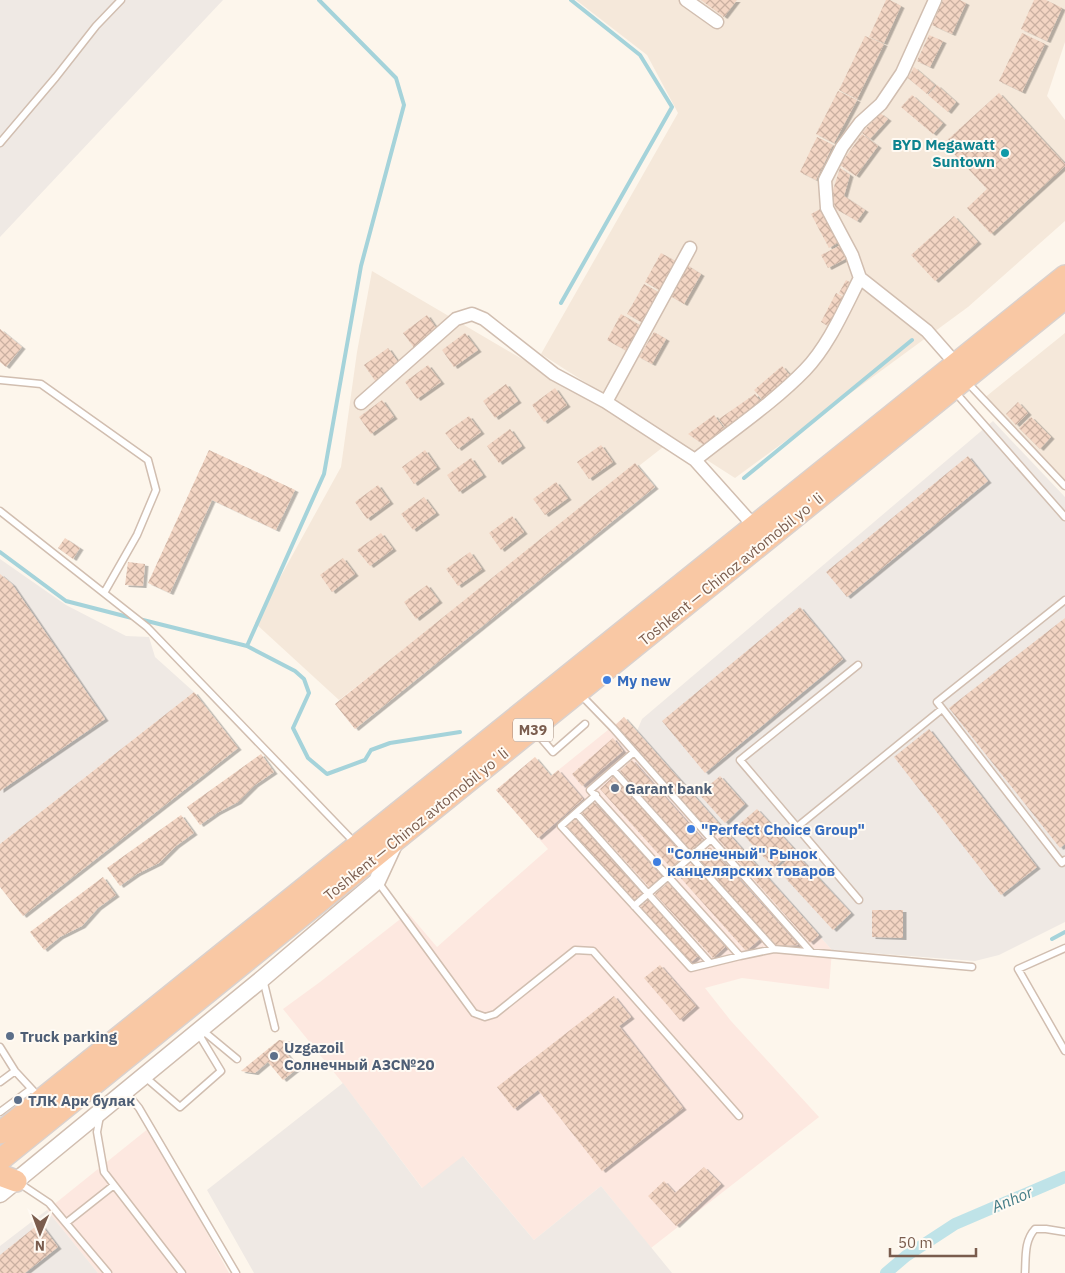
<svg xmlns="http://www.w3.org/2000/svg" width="1065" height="1273" font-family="'IBM Plex Sans',sans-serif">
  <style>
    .residential { fill: #f5e8da }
    .commercial { fill: #fde8e0 }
    .industrial { fill: #efe9e4 }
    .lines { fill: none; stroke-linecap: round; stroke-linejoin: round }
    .stream { stroke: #a5d3da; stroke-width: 4 }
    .canal { stroke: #bfe3e8; stroke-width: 12 }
    .building { fill: url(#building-cross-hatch); filter: url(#shadow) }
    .service-casing { stroke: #d1beb0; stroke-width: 9 }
    .minor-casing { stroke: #d1beb0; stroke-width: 15 }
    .tertiary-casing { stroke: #d1beb0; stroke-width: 19 }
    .trunk-casing { stroke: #dad1cd; stroke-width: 24 }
    .service { stroke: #fff; stroke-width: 6 }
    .minor { stroke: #fff; stroke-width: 12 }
    .tertiary { stroke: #fff; stroke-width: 16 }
    .trunk { stroke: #f9c8a4; stroke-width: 21 }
    .culture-dot { fill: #0f9aa8; stroke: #fffaf3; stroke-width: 2 }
    .shop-dot { fill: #3f7fe0; stroke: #fffaf3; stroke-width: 2 }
    .service-dot { fill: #5c6f8a; stroke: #fffaf3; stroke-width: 2 }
    .labels { text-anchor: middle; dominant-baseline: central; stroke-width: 4; stroke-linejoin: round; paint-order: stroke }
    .shield { fill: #fffaf3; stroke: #a28b7f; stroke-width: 1 }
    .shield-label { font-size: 14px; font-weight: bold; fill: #7a5c4d }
    .culture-label { font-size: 15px; font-weight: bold; fill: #0d838f; stroke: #fffaf3; text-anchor: end }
    .street-label { font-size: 15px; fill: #7a5c4d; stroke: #fffaf3 }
    .shop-label { font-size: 15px; font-weight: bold; fill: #366cbe; stroke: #fffaf3; text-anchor: start }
    .service-label { font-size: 15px; font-weight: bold; fill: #4e5e75; stroke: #fffaf3; text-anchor: start }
    .water-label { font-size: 16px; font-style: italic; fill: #437c86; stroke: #fffaf3 }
  </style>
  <defs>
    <pattern id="building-cross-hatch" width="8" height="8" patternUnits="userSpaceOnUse" patternTransform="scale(1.25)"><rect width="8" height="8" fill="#f3d5c3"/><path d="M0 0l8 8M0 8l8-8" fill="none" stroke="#cab0a1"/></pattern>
    <filter id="shadow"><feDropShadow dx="3.5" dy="2" stdDeviation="0" flood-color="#0004"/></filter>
  </defs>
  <rect width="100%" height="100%" fill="#fdf6ec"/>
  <path class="residential" d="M576 0H1065V42L1047 96 1065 120V221L968 307 735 478 541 354 678 113 647 55Z
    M372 271 667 444 339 700 255 623 341 467 357 352Z
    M1065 333V482L983 399Z"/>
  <path class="commercial" d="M624 717 832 950 829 989 742 978 705 988 731 1021 819 1117 651 1248 601 1186 534 1240 465 1158 423 1189 345 1086 283 1009 320 982 408 913 437 947 548 849 496 790 535 757 551 776Z
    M149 1128 229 1273H98L47 1210Z"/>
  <path class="industrial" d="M0 0H223L0 237Z
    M993 421 1065 497V922L999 955 975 961 832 950 637 731 642 719Z
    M0 559 66 605 126 636 149 637 155 657 194 692 0 844Z
    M343 1083 422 1188 463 1156 534 1240 601 1186 672 1273H254L207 1190Z
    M47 1210 98 1273H0V1246Z"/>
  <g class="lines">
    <path class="stream" d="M561 303 672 107 640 55 571 0
      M744 478 912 340
      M0 552 66 601 132 618
      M139 619 247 646 295 671 304 679 309 693 293 728 308 758 327 774 365 760 371 750 390 743 460 732
      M247 646 324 474 361 266 404 105 396 78 319 0
      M1052 939 1065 932"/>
    <path class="canal" d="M886 1273 906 1256 955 1224 1065 1177"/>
  </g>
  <path class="building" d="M701 0H737L724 17Z
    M886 0H890L901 6 884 43 869 37Z
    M943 0H960L966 3 952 34 932 25Z
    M1034 0H1046L1062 8 1047 41 1021 29Z
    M1022 33 1045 44 1022 92 999 81Z
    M929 35 943 41 930 67 917 61Z
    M865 36 884 44 857 99 839 90Z
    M914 67 935 85 927 94 908 78Z
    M937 85 956 102 948 112 928 95Z
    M838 91 857 100 834 143 816 134Z
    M999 93 1065 164V166L991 234 967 208 987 189 944 143Z
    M912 95 943 123 933 134 901 107Z
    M880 113 888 119 870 139 862 133Z
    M862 134 878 146 856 176 840 165Z
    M817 137 833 145 816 180 800 172Z
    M840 168 850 175 844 196 865 210 857 221 836 209 833 201V190Z
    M822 208 839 242 829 248 811 214Z
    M954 216 978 242 935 281 911 255Z
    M841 245 847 258 828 268 821 255Z
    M661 253 677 262 661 291 645 282Z
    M685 264 701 274 684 304 667 294Z
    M846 280 855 285 847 298 839 293Z
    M644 284 660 293 643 323 627 314Z
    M836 293 847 299 832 328 821 322Z
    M621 314 641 326 627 351 607 340Z
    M427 315 439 332 415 349 403 333Z
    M0 329 22 347 6 367 0 362Z
    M654 332 666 339 652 364 639 357Z
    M465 333 478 350 454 367 442 350Z
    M388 348 400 365 376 382 364 365Z
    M428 365 441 382 417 399 405 382Z
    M782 366 793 379 765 403 754 390Z
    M506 384 518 401 495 418 483 401Z
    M555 388 567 405 544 422 532 405Z
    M755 394 763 404 726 429 719 419Z
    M382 400 394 417 371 434 359 417Z
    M1018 402 1028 413 1016 425 1006 414Z
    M714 415 725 430 704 445 688 434Z
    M469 416 481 432 458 449 445 433Z
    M1031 417 1051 437 1040 449 1019 428Z
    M510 429 522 446 499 463 487 446Z
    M601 445 613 462 589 479 577 462Z
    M209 450 295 490 276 530 212 500 170 593 148 583Z
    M425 450 437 467 414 484 402 467Z
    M968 456 988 481 847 597 826 572Z
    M471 458 483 475 459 492 447 475Z
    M635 463 655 487 355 729 335 704Z
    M556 482 568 498 545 515 533 499Z
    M378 485 390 502 367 519 355 502Z
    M424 497 436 513 413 530 401 514Z
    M512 516 524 532 501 550 489 533Z
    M381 533 393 549 370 566 357 550Z
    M65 538 80 548 73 559 58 548Z
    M470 552 482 569 458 586 446 569Z
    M343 558 355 574 332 592 320 575Z
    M128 562 145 564 143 586 125 585Z
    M0 574 12 584 105 719 0 791Z
    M427 585 439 601 416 619 404 602Z
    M800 607 843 659 705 773 662 721Z
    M1065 618V844L1060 848 949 708Z
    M194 692 238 748 23 916 0 887V844Z
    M624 717 720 825 711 834 615 726Z
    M929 729 1037 867 1001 895 894 757Z
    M613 738 623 751 582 786 572 774Z
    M261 754 274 772 255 785 238 802 217 813 200 825 187 807Z
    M535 757 551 776 558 770 583 799 538 838 496 790Z
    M632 760 703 840 691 851 620 771Z
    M614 776 685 856 671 868 600 789Z
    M720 776 745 804 725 823 699 794Z
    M593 801 662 877 649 887 581 812Z
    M757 809 794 849 774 868 736 827Z
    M181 815 194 833 176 846 159 863 137 874 120 886 107 868Z
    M574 818 642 894 634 900 566 825Z
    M726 831 819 935 810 943 718 839Z
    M710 847 798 945 776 946 697 858Z
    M795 853 851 913 833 930 777 869Z
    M692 863 760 939 746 951 678 875Z
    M103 877 116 895 98 908 82 926 60 937 44 950 30 932Z
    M668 883 725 947 713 958 655 894Z
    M648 900 698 956 690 963 640 907Z
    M872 910H903V938L872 937Z
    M660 965 696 1006 680 1020 644 978Z
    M614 996 631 1017 619 1026 683 1108 602 1171 538 1090 514 1109 497 1087Z
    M279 1040 294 1042 284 1050 298 1068 283 1080 268 1062 255 1073 241 1071Z
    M704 1167 721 1184 676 1226 648 1196 664 1181 675 1193Z
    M40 1223 58 1247 25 1273H0V1255Z"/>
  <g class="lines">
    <defs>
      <path id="service" d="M0 143 56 77 96 26 121 0
        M0 380 41 384 148 460 156 490 137 535 104 593
        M967 382 1065 486
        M955 392 1065 517
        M0 511 147 627 355 843
        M1065 600 937 702 1062 863 1065 860
        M858 665 740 760 859 900
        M581 695 613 728 811 952
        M534 730 553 752 585 724
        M634 752 590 790 740 956
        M613 770 774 949
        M596 795 561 826 691 968 740 956 774 949 972 967
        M576 813 710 963
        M797 827 942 709
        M378 882 474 1013 485 1017 495 1014 575 950 593 951 739 1116
        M634 906 711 839
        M1065 948 1018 969 1065 1051
        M263 979 275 1028
        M202 1030 237 1059
        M0 1047 15 1071 40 1098
        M145 1077 180 1107 221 1071 198 1033
        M0 1082 15 1071
        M126 1092 139 1108 236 1273
        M0 1112 31 1089
        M100 1116 97 1132 104 1172 182 1273
        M19 1183 49 1203 108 1273
        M66 1223 114 1185
        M1025 1273C1026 1257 1024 1241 1035 1229H1046L1065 1232"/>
      <path id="minor" d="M686 0 717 22
        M935 0 902 73 881 104 860 123 842 147 825 180 827 208 852 255 860 278 927 331 956 364
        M606 402 690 248
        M361 403 456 319 472 314 484 319 554 374 606 402 695 460 754 526
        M695 460C731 431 773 403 805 370 829 345 844 309 860 278"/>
      <path id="tertiary" d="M0 1194 263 978 377 881 395 842"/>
      <path id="trunk" d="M0 1133 1065 276
        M0 1160 1065 298
        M0 1175 16 1181"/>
    </defs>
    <use href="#service" class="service-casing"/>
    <use href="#minor" class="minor-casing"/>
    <use href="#tertiary" class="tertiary-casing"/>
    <use href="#trunk" class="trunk-casing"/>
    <use href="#service" class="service"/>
    <use href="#minor" class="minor"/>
    <use href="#tertiary" class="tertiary"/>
    <use href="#trunk" class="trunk"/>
  </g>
  <circle class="culture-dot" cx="1005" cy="153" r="5"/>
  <g class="shop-dot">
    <circle cx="607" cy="680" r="5"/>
    <circle cx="691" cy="829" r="5"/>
    <circle cx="657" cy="862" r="5"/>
  </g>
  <g class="service-dot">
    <circle cx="615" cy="788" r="5"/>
    <circle cx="10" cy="1036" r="5"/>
    <circle cx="274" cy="1056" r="5"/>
    <circle cx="18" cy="1100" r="5"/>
  </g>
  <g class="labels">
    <rect class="shield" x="513" y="718.5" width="40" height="23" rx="4"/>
    <g class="shield-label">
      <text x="533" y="730">M39</text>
    </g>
    <g class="culture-label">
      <text x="995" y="144">BYD Megawatt<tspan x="995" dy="17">Suntown</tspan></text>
    </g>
    <g class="street-label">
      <text transform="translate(731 569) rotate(-39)">Toshkent — Chinoz avtomobil yoʻli</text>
      <text transform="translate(416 824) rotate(-39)">Toshkent — Chinoz avtomobil yoʻli</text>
    </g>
    <g class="shop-label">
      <text x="617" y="680">My new</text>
      <text x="701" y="829">"Perfect Choice Group"</text>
      <text x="667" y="853">"Солнечный" Рынок<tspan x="667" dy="17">канцелярских товаров</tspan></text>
    </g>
    <g class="service-label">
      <text x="625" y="788">Garant bank</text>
      <text x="20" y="1036">Truck parking</text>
      <text x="284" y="1047">Uzgazoil<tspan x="284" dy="17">Солнечный АЗС№20</tspan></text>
      <text x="28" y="1100">ТЛК Арк булак</text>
    </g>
    <g class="water-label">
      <text transform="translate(1012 1199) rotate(-23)">Anhor</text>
    </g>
  </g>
  <g transform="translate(40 1233) rotate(181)" stroke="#fffaf3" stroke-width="4" paint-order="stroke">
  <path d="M0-4L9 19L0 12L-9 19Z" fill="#7a5c4d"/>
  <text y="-8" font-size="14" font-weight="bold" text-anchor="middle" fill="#7a5c4d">N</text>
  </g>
  <path d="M890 1248v8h86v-8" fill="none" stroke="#7a5c4d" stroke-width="2.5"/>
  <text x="898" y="1248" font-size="15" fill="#7a5c4d" stroke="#fffaf3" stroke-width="4" paint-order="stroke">50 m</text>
</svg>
